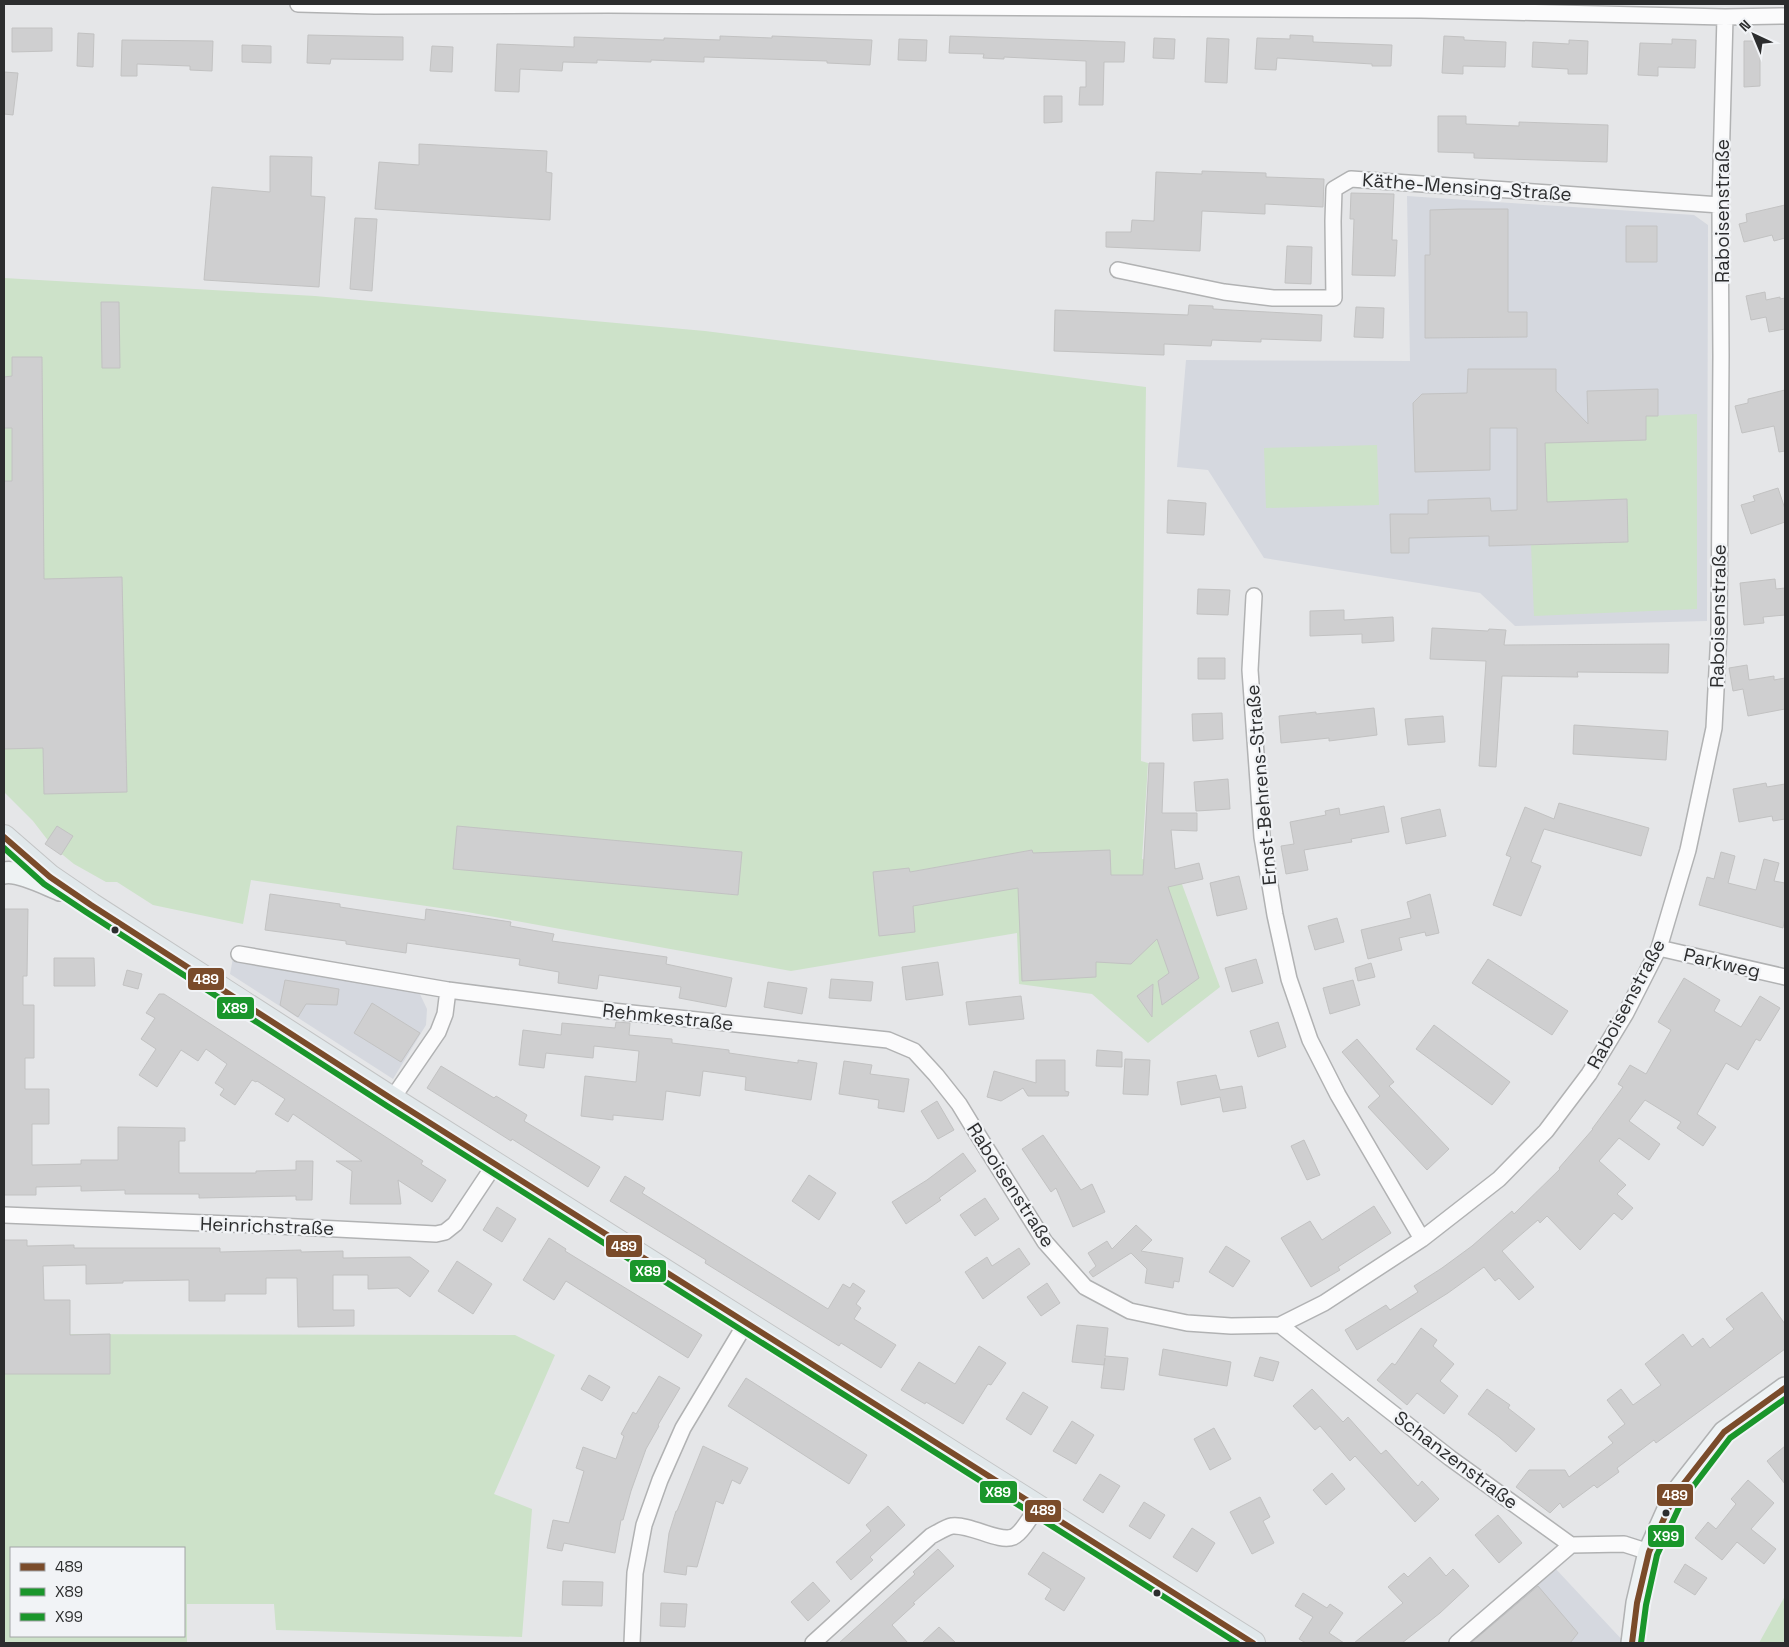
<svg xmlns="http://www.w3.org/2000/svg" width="1789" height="1647" font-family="'Space Grotesk',sans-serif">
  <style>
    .built { fill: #d5d8df }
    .green { fill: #cde2c9; fill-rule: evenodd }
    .building { fill: #cfcfd0; stroke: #c2c2c2 }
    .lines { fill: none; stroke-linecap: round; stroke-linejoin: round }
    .street-casing { stroke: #b1b2b3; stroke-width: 18 }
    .secondary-casing { stroke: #b1b2b3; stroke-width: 24 }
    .primary-casing { stroke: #c3c4c5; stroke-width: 26 }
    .street { stroke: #fbfbfc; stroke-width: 15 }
    .secondary { stroke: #eef2f3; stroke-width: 21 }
    .primary { stroke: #e1e8eb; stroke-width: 24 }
    .bus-1-casing { stroke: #f1f3f6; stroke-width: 10 }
    .bus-2-casing { stroke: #f1f3f6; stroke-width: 10 }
    .bus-3-casing { stroke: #f1f3f6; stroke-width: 10 }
    .bus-1 { stroke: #7a4b2a; stroke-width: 6 }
    .bus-2 { stroke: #1a962b; stroke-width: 6 }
    .bus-3 { stroke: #1a962b; stroke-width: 6 }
    .bus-dot { fill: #2c2d2e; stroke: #f1f3f6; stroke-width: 2 }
    .labels { text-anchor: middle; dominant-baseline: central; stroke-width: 4.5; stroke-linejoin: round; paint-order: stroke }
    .street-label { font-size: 19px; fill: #2c2d2e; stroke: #f1f3f6 }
    .line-badge { stroke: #f1f3f6; stroke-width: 2 }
    .badge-label { font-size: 14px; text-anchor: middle; font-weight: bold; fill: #fff }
  </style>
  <rect width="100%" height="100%" fill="#e5e6e8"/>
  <path class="built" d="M1407 196 1694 215 1708 225 1707 621 1515 626 1480 593 1264 558 1208 470 1177 467 1186 360 1410 361Z
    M233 958 418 990 427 1009 426 1025 393 1079 230 974Z
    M1554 1567 1625 1643H1466Z"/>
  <path class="green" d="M4 278 315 296 705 331 1146 387 1141 761 1148 763 1142 859 1176 868 1220 987 1148 1043 1092 994 1019 984 1017 933 791 971 467 912 251 880 243 924 153 905 117 882H106L74 864 53 847 33 821 4 792Z
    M1697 414V609L1534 616 1531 545 1627 542 1626 499 1547 502 1545 443 1646 440V416Z
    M1377 445 1379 505 1266 508 1264 448Z
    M4 1334 515 1335 555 1355 494 1494 532 1509 522 1637 276 1630 274 1604H187V1643H4ZM11 1548H184V1636H11Z
    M1785 1596V1643H1759Z"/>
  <path class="building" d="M12 28H52V51L12 52Z
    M78 33 94 34 93 67 77 66Z
    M308 35 403 37V60L331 59 330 64 307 63Z
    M1290 35 1313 36V42L1392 45 1391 66H1372V64L1277 58 1276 70 1255 69 1257 38 1290 39Z
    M720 36 772 38V36L872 40 870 65 827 63V61L704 57V62L651 60V62L597 60V63L563 62 562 71 520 69 519 92 495 91 497 44 574 47V37L664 40V38L720 40Z
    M950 36 1125 42 1124 62H1104L1103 105H1079L1080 87H1086V61L1004 57V59L983 58 984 54 949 53Z
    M1444 36 1464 37V40L1506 42 1505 67 1463 66V74L1442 73Z
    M1154 38 1175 39 1174 59 1153 58Z
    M1207 38 1229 39 1227 83 1205 82Z
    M899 39 927 40 926 61 898 60Z
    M1672 39 1696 40 1695 68 1658 67V76L1638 75 1640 43 1672 44Z
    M122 40 213 41 212 71 190 70V66L137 64V76H121Z
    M1569 40 1588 41 1587 74H1568V69L1532 67 1533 42 1569 44Z
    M1744 41H1760V86L1744 87Z
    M242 45 271 46V63L242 62Z
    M432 46 453 47 452 72 430 71Z
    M4 72 18 73 13 115 4 114Z
    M1044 96H1062V122L1044 123Z
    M1438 116H1466V124L1519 126V122L1608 125 1607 162 1474 158V153L1438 152Z
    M419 144 547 151 546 172 552 173 550 220 375 209 379 162 419 165Z
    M270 156 312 157 311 196 325 197 319 287 204 280 212 187 270 192Z
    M1202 171 1266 173V177L1324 179 1323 207 1265 204V214L1202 211 1200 251 1106 247V232H1131L1132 220 1154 221 1156 172 1202 174Z
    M1351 193 1394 194 1392 240H1397L1395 276 1352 275 1354 219H1350Z
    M1785 205V238L1774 241 1772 235 1744 242 1739 224 1747 222 1746 214Z
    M1460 209H1508V312H1527V337L1425 338V255H1430V210Z
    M355 218 377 219 372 291 350 289Z
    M1626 226H1657V262H1626Z
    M1287 246 1312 247 1311 284 1285 283Z
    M1765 292 1766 300 1780 297V299L1785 298V329L1769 332 1766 317 1751 320 1746 296Z
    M101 302H119L120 368H102Z
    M1189 305 1213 306V309L1322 315 1321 341 1261 339V342L1212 340 1211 346 1164 344V355L1054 351 1055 310 1188 315Z
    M1356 307 1384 308 1383 338 1354 337Z
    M12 357H42L44 579 122 577 127 792 44 794 43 748 4 749V481H12V428H4V377L12 376Z
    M1468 369H1556V391L1588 424 1587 391 1658 389V416H1646V440L1545 443 1547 502 1627 499 1628 542 1489 546V536L1409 538V553H1391L1390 514H1428V500L1490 498 1491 511 1517 510V428H1490V470L1415 472 1413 403 1422 394 1467 393Z
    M1785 390V451L1779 452 1774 426 1742 433 1735 406 1748 403V399Z
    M1778 488 1785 509V522L1751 534 1741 505 1755 501 1753 496Z
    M1168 500 1206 503 1204 535 1167 533Z
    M1775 579 1776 589 1785 588V615L1763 617 1764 623 1744 625 1740 583Z
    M1198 589 1230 590 1228 615 1197 614Z
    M1344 610V620L1393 617 1394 641 1362 643V634L1310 636V611Z
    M1432 628 1488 631 1489 629 1506 630 1504 645 1669 644 1668 673 1577 672 1578 677 1502 676 1496 767 1479 766 1486 661 1430 659Z
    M1198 658H1225V679H1198Z
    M1747 665 1749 680 1774 676V680L1785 678V709L1748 716 1743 689 1733 691 1729 668Z
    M1374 708 1377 735 1329 741V738L1281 743 1279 716 1316 712V714Z
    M1222 713 1223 739 1193 741 1192 714Z
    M1443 716 1445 742 1408 745 1405 719Z
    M1574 725 1668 731 1666 760 1573 754Z
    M1149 763H1164L1162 813H1197V831L1171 830 1175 869 1199 863 1203 879 1168 887 1199 978 1162 1005 1158 981 1169 973 1157 939 1131 964 1096 962V977L1022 981 1018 888 913 906 915 932 879 936 873 872 909 868 910 872 1032 850 1033 853 1110 850 1111 875H1143Z
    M1228 779 1230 809 1196 811 1194 782Z
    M1766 783 1767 787 1785 784V819L1773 821 1772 816 1739 822 1733 789Z
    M1559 803 1649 828 1641 856 1544 829 1531 862 1541 866 1521 916 1493 905 1511 857 1506 855 1525 807 1554 819Z
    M1384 806 1389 832 1351 839 1352 842 1304 850 1308 870 1286 874 1281 846 1294 844 1290 822 1326 815 1325 811 1339 808 1340 815Z
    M1440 809 1446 836 1406 844 1401 818Z
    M57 826 73 836 61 855 45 844Z
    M457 826 742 852 738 895 453 869Z
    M1721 852 1735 856 1728 883 1756 890 1764 859 1779 863 1774 881 1785 883V917L1783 928 1699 905 1707 877 1714 879Z
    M1239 876 1247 909 1217 916 1210 883Z
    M270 894 340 904V907L425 920 426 909 511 922 510 926 554 934 552 941 667 957 666 964 732 978 726 1007 679 998 681 987 599 975 597 989 558 983 559 972 519 965 520 959 407 943 406 953 346 944V941L265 930Z
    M1430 894 1439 933 1426 936 1425 932 1399 938 1402 950 1368 959 1361 930 1411 918 1407 902Z
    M4 909H28L27 976H23V1005H34V1058H25V1089H49V1124H32V1165L81 1164V1160H118V1127L185 1128V1141H179V1173H256V1171L296 1170V1161H313L312 1200H296V1196L199 1198V1194H125V1190L81 1191V1186L36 1187V1195H4Z
    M1337 918 1344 942 1315 950 1308 926Z
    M54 958H94L95 986H54Z
    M1256 959 1263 983 1232 992 1225 968Z
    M1488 959 1568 1011 1552 1035 1472 983Z
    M938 962 943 995 906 1000 902 967Z
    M1371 963 1375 977 1358 981 1355 968Z
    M127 970 142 974 138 989 123 985Z
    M1684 978 1720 1000 1714 1011 1741 1027 1760 996 1780 1008 1760 1041 1756 1039 1738 1070 1726 1063 1697 1114 1716 1127 1703 1146 1677 1128 1681 1122 1645 1100 1629 1121 1660 1144 1649 1160 1619 1138 1599 1161 1626 1185 1617 1194 1633 1208 1622 1220 1614 1213 1580 1250 1547 1216 1540 1223 1538 1220 1502 1251 1534 1287 1519 1300 1499 1278 1495 1281 1484 1267 1448 1293 1357 1350 1345 1330 1386 1305 1390 1310 1418 1292 1414 1286 1442 1268 1472 1246 1512 1211 1514 1214 1560 1169 1559 1168 1593 1129H1592L1623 1087 1618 1084 1630 1065 1646 1074 1671 1030 1658 1022Z
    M831 979 873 982 871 1001 829 998Z
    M285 980 339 989 337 1005 306 1004 298 1017 280 1005Z
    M1353 980 1360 1005 1330 1014 1323 988Z
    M768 982 807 988 802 1014 764 1007Z
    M1153 984 1152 1017 1137 996Z
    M159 994H164L423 1161 421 1164 446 1180 432 1202 398 1180 401 1204H350L352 1171 336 1161H362L293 1114 288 1122 275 1114 285 1099 257 1081 256 1082 252 1080 235 1105 220 1095 224 1089 215 1083 227 1064 206 1049 198 1061 181 1050 157 1087 139 1075 156 1049 141 1039 155 1018 146 1013Z
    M1021 996 1024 1019 969 1025 966 1002Z
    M372 1003 420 1033 401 1062 354 1033Z
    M616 1022 630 1023 629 1035 672 1039V1043L729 1050V1053L798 1063V1060L817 1063 811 1100 745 1090 746 1077 703 1071 700 1096 666 1091 663 1120 613 1115V1120L581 1116 585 1076 636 1082 639 1051 594 1046 593 1058 546 1053 544 1068 519 1065 523 1030 561 1035 562 1023 615 1028Z
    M1278 1022 1286 1047 1258 1057 1250 1031Z
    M1434 1025 1510 1082 1492 1105 1416 1049Z
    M1357 1039 1394 1082 1389 1086 1449 1149 1427 1170 1368 1107 1380 1096 1342 1052Z
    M1097 1050 1122 1052V1067L1096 1066Z
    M1125 1059 1150 1060 1148 1095 1123 1094Z
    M1036 1060H1065V1091L1069 1092 1068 1096H1028L1023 1088 1001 1101 987 1097 994 1071 1036 1083Z
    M844 1061 872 1065 870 1074 909 1079 904 1112 878 1108 879 1100 839 1094Z
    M441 1066 494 1098 496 1096 527 1115 524 1121 600 1167 588 1187 512 1139 511 1141 427 1088Z
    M1216 1075 1220 1090 1242 1086 1246 1108 1223 1112 1220 1097 1181 1105 1177 1082Z
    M937 1101 954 1130 938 1139 921 1111Z
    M1043 1135 1081 1190 1092 1184 1105 1212 1073 1227 1056 1188 1051 1192 1022 1149Z
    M1304 1140 1320 1175 1307 1180 1291 1146Z
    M963 1153 976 1171 939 1198 941 1200 906 1224 892 1202 927 1180Z
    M809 1175 836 1193 819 1220 792 1201Z
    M625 1176 645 1188 642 1193 828 1309 843 1284 850 1288 853 1283 865 1291 856 1304 861 1308 854 1319 896 1345 881 1368 841 1343 839 1346 705 1263 706 1260 610 1201Z
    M985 1198 999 1219 975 1236 960 1215Z
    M1374 1206 1391 1233 1338 1267 1340 1270 1311 1287 1281 1238 1310 1221 1322 1240Z
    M497 1207 516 1219 502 1242 483 1230Z
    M1136 1225 1152 1240 1141 1251 1183 1258 1179 1282 1174 1281 1173 1288 1145 1283 1147 1269 1131 1253 1093 1277 1089 1272 1096 1266 1088 1253 1107 1241 1112 1249Z
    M549 1238 566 1249 565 1251 702 1335 688 1358 566 1281 554 1300 523 1280Z
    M4 1240H27V1246L74 1245V1248H220V1252L301 1250V1252L343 1251V1258L410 1257 429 1271 410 1297 398 1288 368 1289V1275H333V1310H354V1326L298 1327 297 1278H266V1294H225V1301H189V1280L123 1281V1283L86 1284V1265L43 1266 44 1300H70V1335L110 1334V1374H4Z
    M1226 1246 1250 1261 1233 1287 1209 1272Z
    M1019 1248 1030 1264 983 1299 965 1272 987 1257 992 1266Z
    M457 1261 492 1284 473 1314 438 1291Z
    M1047 1283 1060 1303 1041 1316 1027 1297Z
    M1762 1292 1785 1324V1349L1656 1443 1654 1440 1617 1468 1619 1472 1597 1488 1594 1485 1563 1508 1560 1503 1550 1513 1516 1487 1529 1470H1565L1569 1477 1613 1443 1608 1437 1625 1424 1607 1400 1621 1389 1633 1405 1661 1385 1645 1364 1683 1334 1692 1347 1703 1338 1710 1348 1734 1329 1726 1319Z
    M1077 1325 1108 1328 1105 1356 1128 1358 1124 1390 1101 1388 1105 1358 1104 1365 1072 1362Z
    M1421 1328 1437 1340 1433 1346 1454 1364 1440 1381 1458 1396 1444 1414 1417 1393 1407 1405 1377 1380 1392 1363 1395 1365Z
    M979 1346 1006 1363 991 1385 988 1384 963 1424 926 1402 925 1404 901 1390 919 1362 955 1384Z
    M1163 1349 1231 1362 1227 1386 1159 1375Z
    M1260 1357 1279 1362 1273 1381 1254 1376Z
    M589 1375 610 1387 602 1401 581 1389Z
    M659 1376 680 1388 658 1425 659 1426 646 1449 631 1491 623 1520H621L615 1553 564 1543 562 1551 547 1548 553 1520 569 1523 584 1471 576 1468 583 1447 616 1459 624 1436 621 1434 633 1412 636 1414Z
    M746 1378 867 1455 849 1484 728 1406Z
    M1312 1389 1343 1422 1348 1417 1381 1454 1386 1450 1418 1486 1422 1481 1439 1499 1415 1522 1355 1456 1350 1461 1320 1426 1315 1430 1293 1406Z
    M1487 1389 1510 1405 1508 1408 1535 1429 1516 1452 1499 1437 1468 1414Z
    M1023 1392 1048 1407 1031 1435 1006 1419Z
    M1072 1421 1094 1435 1076 1464 1053 1451Z
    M1214 1428 1231 1459 1210 1470 1194 1439Z
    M703 1446 748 1468 740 1484 732 1480 723 1504 716 1501 697 1567 687 1566 686 1575 664 1572 669 1533 676 1511H677Z
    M1785 1446V1484L1767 1461Z
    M1332 1473 1345 1489 1326 1505 1313 1490Z
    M1100 1474 1120 1486 1103 1513 1083 1500Z
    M1748 1480 1774 1503 1751 1529 1776 1549 1764 1564 1737 1542 1722 1560 1695 1538 1708 1522 1716 1529 1736 1504 1731 1499Z
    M1260 1497 1270 1517 1263 1521 1274 1543 1252 1554 1230 1512Z
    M1144 1502 1165 1515 1150 1539 1129 1526Z
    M888 1506 905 1525 870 1557 873 1560 851 1580 836 1562 871 1531 866 1525Z
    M1498 1515 1522 1543 1499 1563 1475 1535Z
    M1192 1528 1215 1543 1197 1572 1173 1557Z
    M938 1549 954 1566 913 1603 915 1604 892 1625 908 1643H839L915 1574 913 1572Z
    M1043 1552 1085 1578 1064 1611 1045 1599 1051 1589 1028 1574Z
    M1430 1557 1446 1576 1453 1569 1469 1586 1440 1613 1402 1643H1354L1403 1603 1388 1587 1404 1573 1408 1577Z
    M1685 1564 1707 1578 1695 1595 1674 1582Z
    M563 1581 603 1582 602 1606 562 1605Z
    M813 1582 830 1601 808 1621 791 1602Z
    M1538 1586 1578 1633 1570 1643H1471Z
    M1303 1593 1327 1608 1330 1604 1343 1613 1329 1633 1344 1643H1306L1299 1639 1313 1617 1295 1606Z
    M661 1603 687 1604 685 1627 660 1626Z
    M939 1627 956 1643H922Z"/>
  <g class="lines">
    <defs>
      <path id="street" d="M298 4 375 6 608 5 1421 10 1725 17 1785 16
        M1118 270 1224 292 1273 298H1334L1333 221 1334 189 1351 179 1720 205
        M1254 596 1250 670 1262 837 1275 915 1289 979 1310 1040 1338 1095 1422 1239
        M1659 948 1785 977
        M239 954 448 990 612 1011 888 1040 914 1051 936 1075 959 1104 973 1127 1045 1242 1085 1287 1130 1311 1187 1323 1231 1326 1280 1325 1324 1303 1422 1239 1499 1179 1546 1131 1589 1074 1626 1013 1659 948 1688 850 1714 728 1719 632 1721 356 1720 205 1725 17
        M392 1099 438 1032 445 1014 448 990
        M4 1215 258 1225 436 1234 445 1232 455 1224 495 1164
        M1280 1325 1450 1458 1571 1545 1624 1544 1649 1552
        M632 1643 635 1573 644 1525 660 1480 683 1428 746 1323
        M813 1643 931 1536C937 1533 946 1527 952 1526 971 1524 999 1543 1013 1537 1021 1534 1032 1515 1037 1507
        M1457 1643 1571 1545"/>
      <path id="secondary" d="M4 873C19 870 45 884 60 890
        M1632 1643 1637 1603 1649 1552 1674 1496 1724 1432 1785 1388"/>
      <path id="primary" d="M4 837 50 877 91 905 392 1099 1253 1643"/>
    </defs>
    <use href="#street" class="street-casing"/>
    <use href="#secondary" class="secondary-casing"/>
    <use href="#primary" class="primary-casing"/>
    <use href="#street" class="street"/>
    <use href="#secondary" class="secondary"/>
    <use href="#primary" class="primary"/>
    <defs>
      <path id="bus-1" d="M4 837 50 877 91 905 392 1099 1253 1643
        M1632 1643 1637 1603 1649 1552 1674 1496 1724 1432 1785 1388"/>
      <path id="bus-2" d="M4 848 44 884 86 912 387 1106 1237 1643"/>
      <path id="bus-3" d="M1641 1643 1646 1605 1657 1555 1682 1501 1730 1438 1785 1399"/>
    </defs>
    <use href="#bus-1" class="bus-1-casing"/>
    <use href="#bus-2" class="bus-2-casing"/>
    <use href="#bus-3" class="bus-3-casing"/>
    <use href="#bus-1" class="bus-1"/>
    <use href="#bus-2" class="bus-2"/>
    <use href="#bus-3" class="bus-3"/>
  </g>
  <g class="bus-dot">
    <circle cx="115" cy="930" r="4.5"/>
    <circle cx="1666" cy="1513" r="4.5"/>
    <circle cx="1157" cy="1593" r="4.5"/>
  </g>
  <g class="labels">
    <g class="street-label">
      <text transform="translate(1467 187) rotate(4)">Käthe-Mensing-Straße</text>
      <text transform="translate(1722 211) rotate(-90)">Raboisenstraße</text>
      <text transform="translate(1718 616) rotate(-89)">Raboisenstraße</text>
      <text transform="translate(1261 785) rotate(-95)">Ernst-Behrens-Straße</text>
      <text transform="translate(1722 963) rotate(13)">Parkweg</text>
      <text transform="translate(1626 1004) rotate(-62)">Raboisenstraße</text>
      <text transform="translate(668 1017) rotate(6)">Rehmkestraße</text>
      <text transform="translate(1011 1185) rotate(57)">Raboisenstraße</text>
      <text transform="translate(267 1226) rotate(2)">Heinrichstraße</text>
      <text transform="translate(1456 1460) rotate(37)">Schanzenstraße</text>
    </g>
  </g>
  <g class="line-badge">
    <rect x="187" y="967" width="38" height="24" rx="5" fill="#7a4b2a"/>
    <rect x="216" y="996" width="39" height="24" rx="5" fill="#1a962b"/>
    <rect x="605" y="1234" width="38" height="24" rx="5" fill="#7a4b2a"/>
    <rect x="629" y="1259" width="38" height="24" rx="5" fill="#1a962b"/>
    <rect x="979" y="1480" width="39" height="24" rx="5" fill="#1a962b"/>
    <rect x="1656" y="1483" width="38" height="24" rx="5" fill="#7a4b2a"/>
    <rect x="1024" y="1499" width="38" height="24" rx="5" fill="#7a4b2a"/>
    <rect x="1647" y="1524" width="38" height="24" rx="5" fill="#1a962b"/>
  </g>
  <g class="badge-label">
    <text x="206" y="984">489</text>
    <text x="235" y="1013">X89</text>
    <text x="624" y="1251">489</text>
    <text x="648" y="1276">X89</text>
    <text x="998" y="1497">X89</text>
    <text x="1675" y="1500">489</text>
    <text x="1043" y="1515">489</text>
    <text x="1666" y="1541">X99</text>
  </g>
  <rect width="1789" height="1647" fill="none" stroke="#2c2d2e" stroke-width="10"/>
  <rect x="10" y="1547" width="175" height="90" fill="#f1f3f6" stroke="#a2a4a6"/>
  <rect x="20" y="1563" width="25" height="8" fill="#7a4b2a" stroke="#a2a4a6"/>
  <text x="55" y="1572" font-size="15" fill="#2c2d2e">489</text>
  <rect x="20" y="1588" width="25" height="8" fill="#1a962b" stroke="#a2a4a6"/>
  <text x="55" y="1597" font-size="15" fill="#2c2d2e">X89</text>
  <rect x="20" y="1613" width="25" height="8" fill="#1a962b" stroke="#a2a4a6"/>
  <text x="55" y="1622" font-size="15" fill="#2c2d2e">X99</text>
  <g transform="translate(1754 35) rotate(316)" stroke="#f1f3f6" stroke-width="4" paint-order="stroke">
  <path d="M0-4L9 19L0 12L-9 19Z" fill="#2c2d2e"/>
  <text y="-8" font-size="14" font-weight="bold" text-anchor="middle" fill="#2c2d2e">N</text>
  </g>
</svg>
